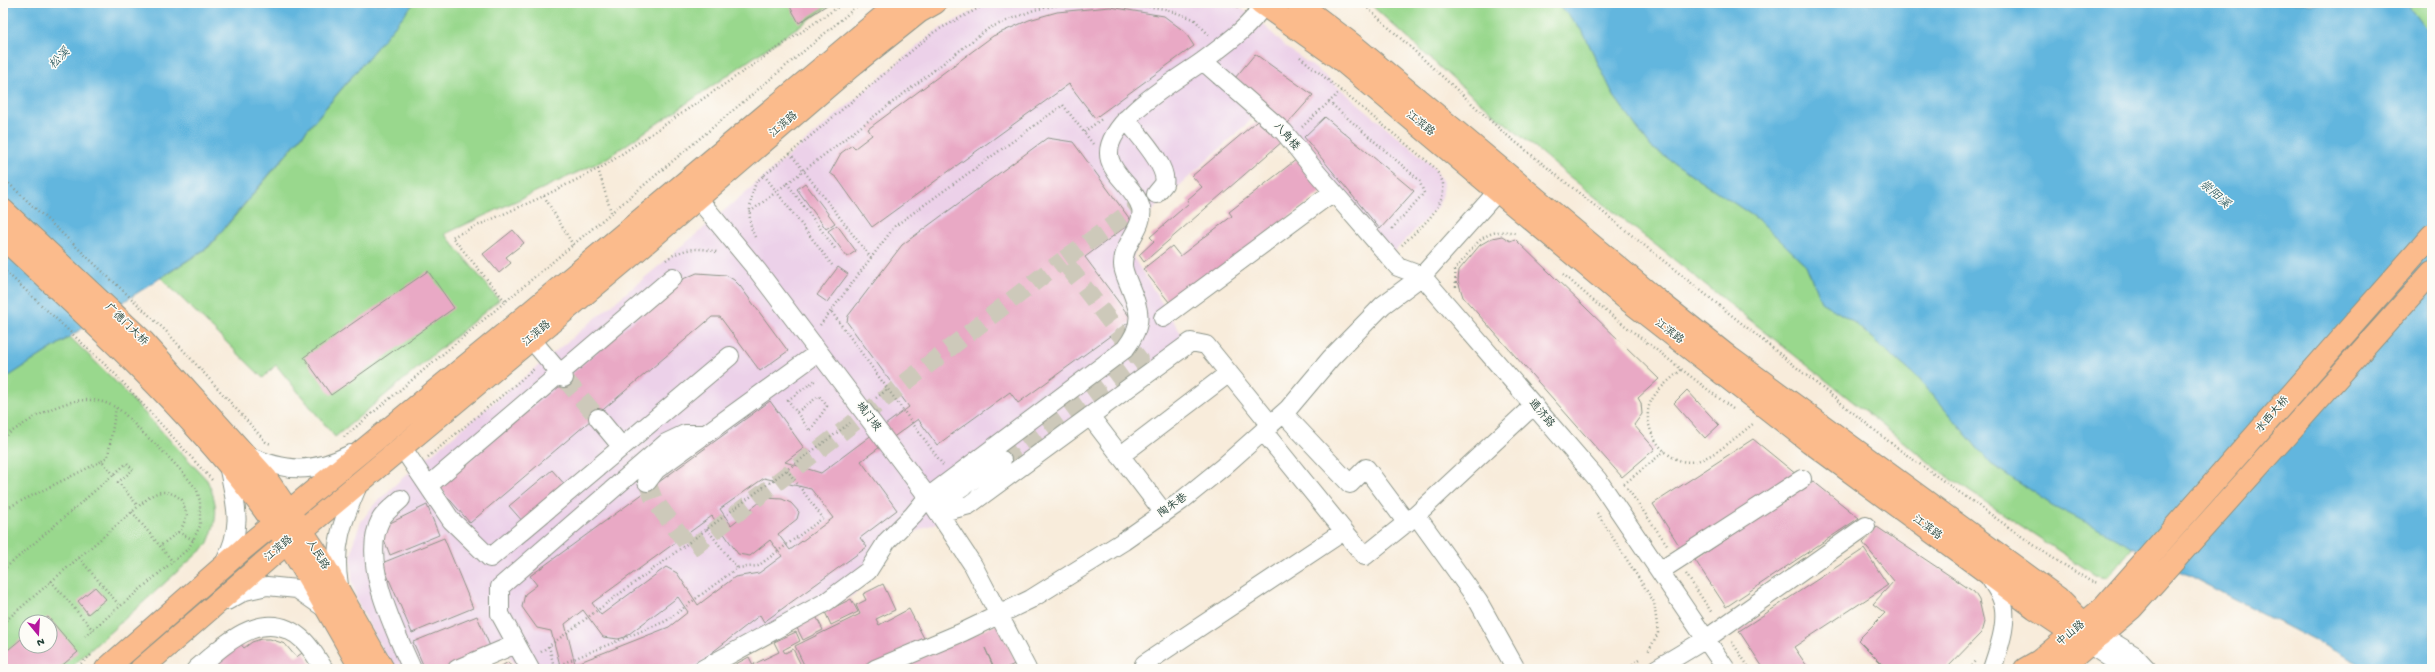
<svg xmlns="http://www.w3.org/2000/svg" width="2435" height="672" font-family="'Gochi Hand','LXGW WenKai TC',sans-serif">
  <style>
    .built { fill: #ecd1e9 }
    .green { fill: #99d88d; stroke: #5c8a60; fill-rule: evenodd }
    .water { fill: #62b6de; stroke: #407a89 }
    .building { fill: #e9a9c5; fill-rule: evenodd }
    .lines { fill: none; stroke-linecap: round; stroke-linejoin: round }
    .minor-tunnel { stroke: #cdc9ba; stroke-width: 18; stroke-dasharray: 18 9; stroke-linecap: butt }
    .minor-casing { stroke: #8c9488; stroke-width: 20 }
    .major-casing { stroke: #8c9488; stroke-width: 24 }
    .path { stroke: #8c9488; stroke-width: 2.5; stroke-dasharray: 1 3; stroke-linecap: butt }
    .minor { stroke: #fff; stroke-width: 18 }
    .major { stroke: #fbbb8c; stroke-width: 22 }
    .labels { text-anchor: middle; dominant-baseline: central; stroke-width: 3; stroke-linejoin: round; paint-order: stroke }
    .street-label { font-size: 11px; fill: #1f3d34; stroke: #fdfcf7 }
    .water-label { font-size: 12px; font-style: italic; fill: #336167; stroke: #fdfcf7 }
  </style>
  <rect width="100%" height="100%" fill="#fdfcf7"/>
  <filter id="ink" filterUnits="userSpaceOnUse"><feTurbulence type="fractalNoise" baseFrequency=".025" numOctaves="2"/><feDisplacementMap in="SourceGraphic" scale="8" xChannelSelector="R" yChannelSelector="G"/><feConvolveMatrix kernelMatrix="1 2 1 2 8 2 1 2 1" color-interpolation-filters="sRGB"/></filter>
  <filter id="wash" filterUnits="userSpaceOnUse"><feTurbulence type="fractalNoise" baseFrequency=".012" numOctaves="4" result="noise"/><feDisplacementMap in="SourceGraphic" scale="16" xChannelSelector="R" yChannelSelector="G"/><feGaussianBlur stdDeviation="0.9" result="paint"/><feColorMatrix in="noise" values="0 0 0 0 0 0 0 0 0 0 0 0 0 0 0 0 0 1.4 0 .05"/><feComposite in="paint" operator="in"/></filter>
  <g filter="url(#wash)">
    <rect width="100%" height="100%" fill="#f8ecdb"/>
    <path class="built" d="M988 3H1230L1256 17 1286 47 1319 71 1434 167 1443 182 1442 197 1437 207 1390 256 1264 108 1150 213 1133 257 1186 341 978 504 893 542 855 594 712 669H518L507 654 473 669H393L357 601 352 582 351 559 354 540 361 522 372 507 400 480 660 265 934 32Z"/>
    <path class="green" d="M414 3H833L604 160 445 234 499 300 335 437 276 365 263 378 161 278 209 247Z
      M1369 3H1558L1583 32 1614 96 1651 147 1759 220 1806 265 1821 302 1851 320 1919 379 1991 464 2052 505 2134 546 2108 577 2095 575 1945 475 1565 173 1455 81Z
      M2407 3H2432V37Z
      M70 337 113 379 207 480C219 506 218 519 207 545L69 669H3V380ZM26 622H50V646H26Z"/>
    <path class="water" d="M7 3H414L208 247 3 380V6Z
      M1558 3H2407L2432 37V669H2364L2358 663 2052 505 1991 464 1919 379 1851 320 1821 302 1806 265 1759 220 1651 147 1614 96 1583 32Z"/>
    <g id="blocks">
      <path class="building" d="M788 3H830L799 23Z
        M1110 7 1164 16 1185 32 1194 46 1095 118 1069 84 872 227 837 178 830 173 841 153 852 145 855 148 872 135 868 129 993 36 1029 20 1057 12Z
        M1255 54 1313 95 1288 123 1235 78Z
        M1262 117 1283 141 1144 262 1139 255 1154 241 1150 237 1189 203 1187 200 1202 187 1192 176Z
        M1325 117 1414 191 1380 229 1304 137Z
        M1047 138 1073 142 1132 222 1085 257 1132 320 1018 403 1010 392 937 445 918 419 861 461 897 510 860 538 867 547 764 622 760 615 696 665 685 669H561L551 631 537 628 522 607 525 594 537 585 530 576 770 401 804 448 785 462 821 473 909 407 847 322 848 316 902 245ZM764 478 811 489 833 518 790 550 778 534 797 519 799 512 791 503 782 499 765 498 731 525 720 509ZM712 516 738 554 750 556 770 540 782 556 759 573 735 577 698 605 677 573 666 567 601 615 592 603ZM678 597 688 612 669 627 575 664 565 624 583 610 603 637 618 639 625 637Z
        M1297 159 1322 191 1173 307 1143 269 1172 246 1180 256 1232 216 1229 212Z
        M805 183 835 223 826 229 797 189Z
        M837 225 856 251 847 257 828 231Z
        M513 230 524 243 506 257 511 263 499 273 483 254Z
        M1502 236 1510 241 1515 239 1659 379 1638 398 1641 403 1642 414 1634 425 1655 449 1622 477 1463 297 1458 281 1459 270 1480 245 1492 238Z
        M838 267 848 274 827 302 817 295Z
        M428 271 454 308 331 395 304 357Z
        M697 273 726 275 734 280 740 286 788 351 760 371 720 317H712L470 523 439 487 683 279Z
        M1687 390 1719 425 1705 438 1674 403Z
        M1753 439 1797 475 1682 550 1653 504Z
        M552 470 567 487 524 523 509 506Z
        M1813 481 1859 518 1726 607 1695 560Z
        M427 505 439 535 390 555 383 537 388 524Z
        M1877 527 1974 592 1979 600 1984 622 1981 633 1946 669H1887L1858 640 1885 613 1873 604 1894 581 1863 543Z
        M444 538 473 608 412 633 382 563Z
        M1864 549 1888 585 1794 647 1809 669H1764L1739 631Z
        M883 584 895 610 876 619 879 625 909 609 924 638 870 669H806L795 646 860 614 856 605 866 600 863 594Z
        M95 587 106 599 88 614 78 601Z
        M851 599 858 612 831 625 825 612Z
        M477 616 492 651 448 669H425L413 642Z
        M816 616 823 630 803 640 796 626Z
        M48 617 78 652 58 669H3V654L26 635V646H50V622H41Z
        M998 624 1017 663 1004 669H995L985 648 994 669H895Z
        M796 632 800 641 783 650 785 653 793 649 803 669H757L754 664 779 652 774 642Z
        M261 639H270L285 644 296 657 304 652 313 669H206L238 641 244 648 252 642Z
        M749 657 755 669H736L734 665Z
        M508 662 513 669H497Z
        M1875 663 1880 669H1863Z"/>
    </g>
  </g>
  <g filter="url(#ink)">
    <use href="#blocks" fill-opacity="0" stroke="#8c9488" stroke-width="1"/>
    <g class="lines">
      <path class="minor-tunnel" d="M564 378 598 418
        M1002 460 1139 359 1063 260 1156 194
        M647 482 654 500 691 549 1063 260"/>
      <defs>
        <path id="minor" d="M1265 3C1249 28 1227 43 1203 61L1284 132 1317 173 1398 267 1422 276
          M1126 119C1136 133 1169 166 1164 184 1162 187 1158 191 1156 194
          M1506 182 1422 276 1598 480 1726 669
          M690 189 757 270 928 497 973 565 1027 669
          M1163 318 1333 192
          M531 339 564 378
          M1284 414 1350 484 1366 468 1407 523
          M1090 416 1164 513
          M598 418 622 447
          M402 447 451 520 490 558 730 356
          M246 455C286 472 312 474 351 454
          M1120 456 1229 373
          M647 482 656 470 819 352
          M428 486 673 277
          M401 499C395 505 385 512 381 519 359 561 395 630 412 669
          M934 506 1002 460
          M939 513 969 505 1191 342 1206 345 1271 425
          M1416 515 1478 601 1516 669
          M1344 531 1365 556 1416 515 1534 405
          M224 564C244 526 236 505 228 465
          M1660 571 1802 479
          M1988 575C1992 582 1998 590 2001 597 2010 619 1999 648 1992 669
          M339 585C332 545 343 520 359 483
          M227 601 245 591 267 586 297 589 326 609
          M2101 635 2134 655 2147 669
          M2089 644 2126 669
          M1144 664 1344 531 1263 431
          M196 669C226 643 266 604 304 641 312 649 318 660 324 669
          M457 669 516 644
          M530 669 500 614V587L666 443 685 434H705
          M703 669 826 602 868 571 887 541 913 515 928 497 1125 349C1145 323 1140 311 1128 282 1126 277 1123 270 1123 265 1122 244 1145 227 1141 208 1136 189 1115 178 1110 160 1099 124 1178 79 1203 61
          M875 669 963 632 1031 599 1124 541 1181 501 1223 467 1288 409 1331 358 1383 305 1422 276
          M1656 669 1706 639 1866 526"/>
        <path id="major" d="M1261 3 1340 59 1624 297 1810 442 2035 608 2089 644
          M1298 3 1353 45 1656 299 1730 358 2058 598 2084 624 2101 635
          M3 210 144 342 266 478 319 556 383 669
          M3 238C90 319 179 400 252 494 295 548 327 610 361 669
          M106 669 243 549 497 340 899 3
          M141 669 269 558 633 254 855 63 919 12 935 3
          M2025 669 2039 661 2104 607 2432 235
          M2060 669 2132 608 2432 272"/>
      </defs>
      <use href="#minor" class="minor-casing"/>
      <use href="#major" class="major-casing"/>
      <path class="path" d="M1125 3 1165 9 1194 19 1209 35
        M1230 3 1241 8
        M1355 3 1364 6
        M1362 3 1503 132 1897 448 2045 553 2090 581 2099 583
        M1300 57 1434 167C1437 172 1442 178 1443 184 1446 209 1418 229 1402 245
        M1329 102 1419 180 1424 193 1390 231
        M1302 127 1342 90
        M1084 132 1103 118
        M790 153 871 258
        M598 169 611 212
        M764 175 832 265
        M3 178 166 331 266 442 271 444
        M787 183 836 250
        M544 196 573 245
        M750 212 989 28 1034 10 1067 3
        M755 237C746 220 750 200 756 182L934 32 988 3
        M666 260C681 248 701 246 719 253
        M3 269 116 375 212 480
        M1563 274 1597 304 1733 409
        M1456 287 1455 269C1475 247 1482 226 1516 233
        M505 301 452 237 544 196 604 166 844 3
        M820 325 831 311
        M1681 370C1670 380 1654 391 1649 406 1642 432 1668 468 1697 461 1717 455 1736 437 1753 424
        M876 398 888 389
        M797 412 819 396 827 406 810 431 788 400 817 379
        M3 437C36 417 76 386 115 407 126 413 135 426 144 434 163 451 182 470 197 490L200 501V526L189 548 85 636
        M344 437 861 3
        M428 457 534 369
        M102 461 108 456 116 408
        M943 465 831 311 895 226 1063 105 1093 144
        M1624 484 1665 451
        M1627 488 1668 546
        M3 510 102 461 114 475
        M132 512 173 562
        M1597 513 1654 602 1658 633 1648 652
        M707 529 737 568
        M178 532 194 540
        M79 558 120 606
        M3 570 127 463 133 470 118 482 138 506
        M1686 574 1712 613
        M51 581 93 630
        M3 623 147 499C159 489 170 490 182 500L187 515 181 530 160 546
        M1732 642 1750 669
        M549 646 554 667 666 621 737 568 758 566 823 518 787 470
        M541 652 850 423
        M75 669 91 655
        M1626 669 1640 659
        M1969 669 1975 661"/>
      <use href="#minor" class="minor"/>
      <use href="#major" class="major"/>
    </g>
  </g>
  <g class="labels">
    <g class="street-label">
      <text transform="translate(1420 124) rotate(39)">江滨路</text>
      <text transform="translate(784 125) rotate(-41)">江滨路</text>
      <text transform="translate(1286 137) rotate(48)">八角楼</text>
      <text transform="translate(126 325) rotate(44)">广德门大桥</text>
      <text transform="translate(1669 332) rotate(38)">江滨路</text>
      <text transform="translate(537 334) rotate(-40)">江滨路</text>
      <text transform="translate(1541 414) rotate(49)">通济路</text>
      <text transform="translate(2273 415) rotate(-49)">水西大桥</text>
      <text transform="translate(868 417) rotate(53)">城门坡</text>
      <text transform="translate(1173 506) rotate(-36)">陶朱巷</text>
      <text transform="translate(1927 528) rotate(37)">江滨路</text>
      <text transform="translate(279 549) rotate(-40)">江滨路</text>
      <text transform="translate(317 555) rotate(58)">人民路</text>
      <text transform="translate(2071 634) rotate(-39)">中山路</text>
    </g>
    <g class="water-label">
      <text transform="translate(60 59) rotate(-45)">松溪</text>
      <text transform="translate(2214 195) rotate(41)">崇阳溪</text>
    </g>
  </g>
  <rect width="2435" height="672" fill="none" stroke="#fdfcf7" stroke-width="16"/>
  <g transform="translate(38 634) rotate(162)"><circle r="19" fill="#fdfcf7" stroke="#a4b0a9"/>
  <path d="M0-3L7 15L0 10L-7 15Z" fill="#b5179e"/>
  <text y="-6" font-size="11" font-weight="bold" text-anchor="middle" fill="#1f3d34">N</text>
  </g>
</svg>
